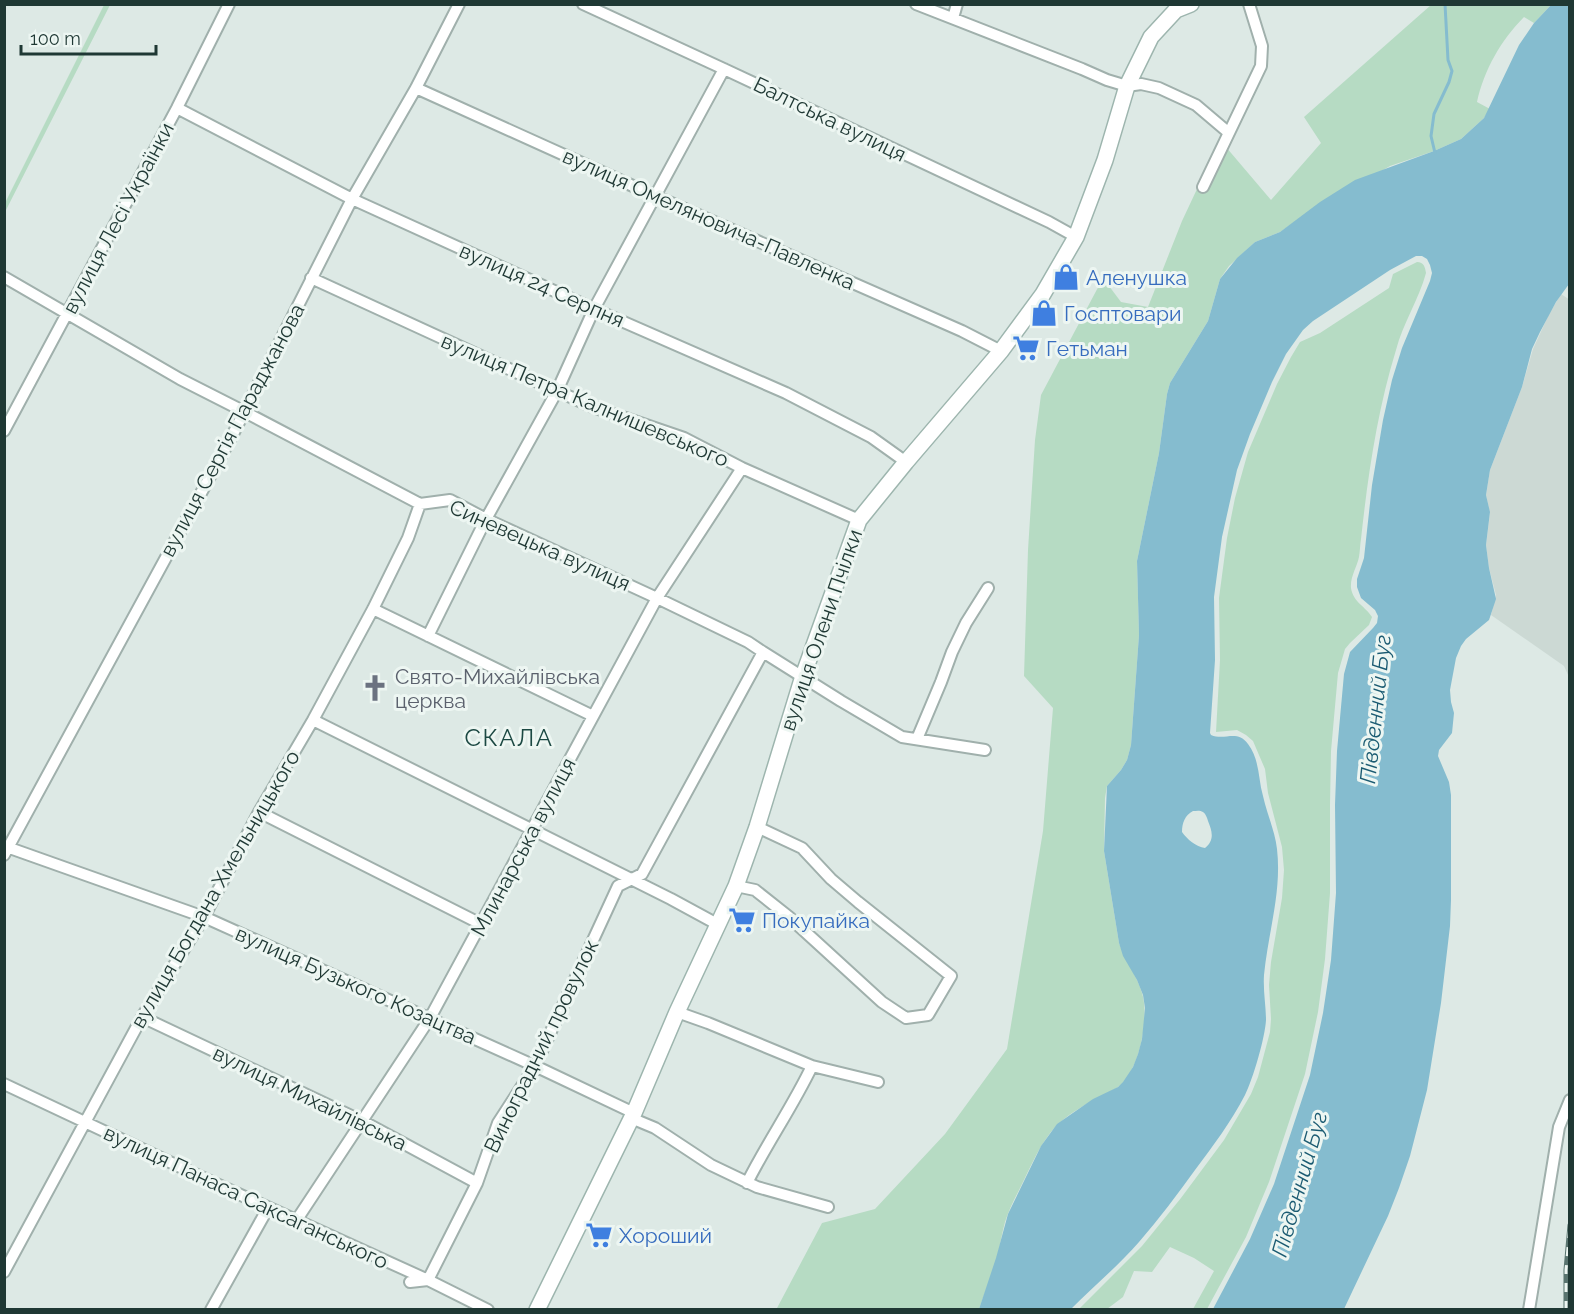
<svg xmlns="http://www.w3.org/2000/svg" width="1574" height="1314" font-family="Raleway,sans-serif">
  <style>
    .built { fill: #ccd9d4 }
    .green { fill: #b6dbc3 }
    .water { fill: #85bccf; fill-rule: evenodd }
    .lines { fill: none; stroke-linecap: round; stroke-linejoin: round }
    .stream { stroke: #85bccf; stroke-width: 3 }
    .street-casing { stroke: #a0b0ac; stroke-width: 14 }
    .secondary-casing { stroke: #9db5ae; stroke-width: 18 }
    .street { stroke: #fff; stroke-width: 10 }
    .secondary { stroke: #fff; stroke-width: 15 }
    .rail-casing { stroke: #59746f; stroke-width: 5 }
    .rail { stroke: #edf6f2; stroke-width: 3; stroke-dasharray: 9; stroke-linecap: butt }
    .labels { text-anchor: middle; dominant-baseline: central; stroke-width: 6; stroke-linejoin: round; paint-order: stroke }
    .street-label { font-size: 21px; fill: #1f3834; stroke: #edf6f2 }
    .shop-label { font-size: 21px; fill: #366cbe; stroke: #edf6f2; text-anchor: start }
    .worship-label { font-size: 21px; fill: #5b616d; stroke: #edf6f2; text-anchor: start }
    .water-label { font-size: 22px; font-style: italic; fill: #1b5b72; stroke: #edf6f2 }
    .quarter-label { font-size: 24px; letter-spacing: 1.5px; fill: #1c4943; stroke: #edf6f2 }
  </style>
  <rect width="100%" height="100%" fill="#dde9e5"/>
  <path class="built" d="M1561 294 1570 300 1569 677 1564 666 1491 615 1496 595 1489 568 1486 545 1490 513 1486 495 1490 470 1522 387 1533 349 1549 314Z"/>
  <path class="green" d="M104 5H110L5 212V203Z
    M1431 5H1551L1534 23 1524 17C1501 40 1484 70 1477 102L1490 109 1484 118 1461 139 1434 151 1390 166 1296 221 1280 232 1255 242 1229 266 1220 279 1208 321 1170 383 1167 394 1159 453 1137 561 1139 635 1131 745 1127 760 1121 770 1107 786 1105 798 1104 851 1119 943C1125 961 1137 975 1142 993 1150 1018 1139 1076 1115 1089 1092 1101 1062 1115 1048 1136 1037 1151 1030 1168 1022 1184 1016 1196 1009 1209 1005 1222 1002 1233 1000 1246 997 1257 992 1275 985 1292 979 1309L776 1310 822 1223 875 1209 945 1134 1007 1049 1043 831 1053 708 1024 676 1028 550 1035 440 1041 395 1103 278 1121 302 1148 307 1182 221 1220 140 1271 200 1321 143 1304 117Z
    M1417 262C1424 262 1425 267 1426 273 1419 299 1403 323 1396 350 1377 412 1368 475 1361 539 1360 545 1360 551 1359 557 1357 567 1350 577 1351 588 1353 602 1366 607 1372 617L1369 625 1350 643 1345 649 1338 673 1331 751 1330 805V893L1325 959 1318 1012 1305 1074 1269 1182 1246 1237 1207 1309H1193L1214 1271 1194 1258 1170 1247 1152 1272 1134 1271 1123 1297 1107 1309H1079L1142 1246 1181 1198 1224 1140 1251 1094 1258 1077 1270 1032 1271 1019 1269 985 1271 962 1282 898 1284 870 1282 847 1268 793 1265 769 1253 741 1246 735 1237 730 1216 732 1220 660 1219 598 1227 538 1235 498 1248 452 1277 384 1291 357 1300 342 1320 333 1389 288 1393 274Z"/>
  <path class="water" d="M1551 5H1569V284L1556 302 1540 332 1532 349 1522 387 1490 470 1486 495 1490 512 1486 545 1489 568 1496 599 1489 620 1466 639 1461 646 1456 658 1450 690 1451 702 1454 713 1452 733 1439 750 1438 756 1449 782 1451 795V900L1450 926 1441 1003 1427 1090 1410 1156 1399 1188 1388 1216 1344 1309H1213L1250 1239 1274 1184 1310 1075 1323 1013 1331 960 1336 893 1335 805 1337 751 1344 674 1350 652 1373 628 1377 623 1378 616 1375 610 1361 598 1357 587V579L1364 558 1372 485 1383 420 1392 380 1402 348 1430 281 1432 273 1430 265 1427 259 1422 256H1416L1390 270 1313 321 1303 330 1286 354 1272 382 1250 434 1237 470 1222 537 1214 597 1215 660 1210 733 1211 735C1225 741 1237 729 1248 744 1260 760 1258 779 1263 796 1267 814 1275 831 1277 849 1282 892 1268 933 1264 975 1263 991 1266 1006 1266 1020 1265 1038 1253 1079 1245 1095 1231 1122 1213 1146 1195 1170 1177 1195 1159 1219 1139 1242 1118 1266 1093 1287 1071 1309H979L996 1258 1008 1214 1041 1146 1057 1124 1093 1099 1118 1087 1123 1082 1133 1067 1138 1054 1142 1039 1145 1008 1143 995 1137 980 1123 956 1119 943 1104 851 1107 786 1121 770 1127 760 1131 745 1139 635 1137 561 1159 453 1167 394 1170 383 1208 321 1220 279 1237 258 1255 242 1280 232 1320 202 1355 180 1434 151 1461 139 1484 118 1519 45 1534 23ZM1193 811C1196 811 1200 810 1203 812 1206 814 1207 818 1208 821 1212 831 1215 840 1205 848 1196 847 1187 839 1182 832 1182 823 1185 815 1193 811Z"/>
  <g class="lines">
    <path class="stream" d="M1435 153 1431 136 1434 114 1449 82 1452 71 1448 60 1445 4"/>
    <defs>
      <path id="street" d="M583 4 724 69 1049 222 1076 237
        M916 4 1082 69 1107 80 1127 86 1141 84 1159 88 1196 105 1229 133
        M953 18 957 4
        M416 88 655 196 962 331 1001 351
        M177 108 352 199 594 309 786 393 871 437 906 462
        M1203 187 1261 66 1262 46 1249 4
        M4 277 180 379 243 411 420 504 450 500 486 519 657 598 748 642 763 652 841 701 902 737 985 750
        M311 278 557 391 593 407 684 438 742 468 859 520
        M4 431 177 108 229 4
        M373 609 593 716
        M428 636 486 519 557 391 594 309 724 69
        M313 720 671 899 717 924
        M917 739 941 682 952 652 966 623 988 588
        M259 812 481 924
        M4 846 204 917 535 1066 634 1113
        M4 855 231 438 352 199 416 88 459 4
        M736 886 755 890 789 917 882 1002 906 1018 928 1015 951 976 858 902 831 879 802 848 757 827
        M677 1012 708 1023 812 1066 878 1082
        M142 1017 362 1121 477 1183
        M4 1084 210 1181 428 1280 488 1310
        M631 1118 655 1128 711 1165 757 1187 828 1207
        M747 1183C767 1143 793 1106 812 1066
        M296 1221 430 1018 657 598 742 468
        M4 1272 142 1017 204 917 259 812 313 720 373 609 408 538 420 504
        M410 1282 428 1280 477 1183 498 1123 535 1066 618 886 642 874 763 652
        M211 1310 268 1208
        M1529 1310 1559 1127 1570 1100"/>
      <path id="secondary" d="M537 1310 634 1113 677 1012 736 886 757 827 803 676 859 520 906 462 1001 351 1043 294 1076 237 1105 160 1127 86 1151 37 1176 10 1191 4"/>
    </defs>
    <use href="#street" class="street-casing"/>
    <use href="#secondary" class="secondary-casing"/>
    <use href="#street" class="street"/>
    <use href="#secondary" class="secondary"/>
    <defs>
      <path id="rail" d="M1566 1310V1270L1570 1225"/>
    </defs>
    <use href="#rail" class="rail-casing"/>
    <use href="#rail" class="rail"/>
  </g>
  <defs>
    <symbol id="shop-bare" viewBox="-9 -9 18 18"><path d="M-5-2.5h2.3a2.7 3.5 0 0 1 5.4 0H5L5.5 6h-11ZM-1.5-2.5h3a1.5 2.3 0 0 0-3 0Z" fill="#3f7fe0" stroke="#edf6f2" stroke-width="2.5" paint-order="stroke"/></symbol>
    <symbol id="supermarket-bare" viewBox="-9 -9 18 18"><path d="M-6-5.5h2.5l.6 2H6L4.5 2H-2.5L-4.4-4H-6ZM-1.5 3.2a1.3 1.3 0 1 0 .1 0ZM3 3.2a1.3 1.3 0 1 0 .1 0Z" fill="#3f7fe0" stroke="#edf6f2" stroke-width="2.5" paint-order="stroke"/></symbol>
    <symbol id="church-bare" viewBox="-9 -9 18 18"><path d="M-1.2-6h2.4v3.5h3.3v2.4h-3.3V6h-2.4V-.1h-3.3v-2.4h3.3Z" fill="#6b7280" stroke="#edf6f2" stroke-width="2.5" paint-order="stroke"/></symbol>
  </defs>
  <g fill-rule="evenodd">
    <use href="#shop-bare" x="1047" y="258" width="38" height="38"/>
    <use href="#shop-bare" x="1025" y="294" width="38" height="38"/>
    <use href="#supermarket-bare" x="1007" y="329" width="38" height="38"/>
    <use href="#church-bare" x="356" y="669" width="38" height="38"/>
    <use href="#supermarket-bare" x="723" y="901" width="38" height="38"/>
    <use href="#supermarket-bare" x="580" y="1216" width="38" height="38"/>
  </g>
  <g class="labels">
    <g class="street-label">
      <text transform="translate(830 119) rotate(26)">Балтська вулиця</text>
      <text transform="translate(118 218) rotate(-62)">вулиця Лесі Українки</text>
      <text transform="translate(709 219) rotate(24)">вулиця Омеляновича-Павленка</text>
      <text transform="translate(542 285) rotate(24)">вулиця 24 Серпня</text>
      <text transform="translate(585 400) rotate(23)">вулиця Петра Калнишевського</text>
      <text transform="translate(232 430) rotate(-62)">вулиця Сергія Параджанова</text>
      <text transform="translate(540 545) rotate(24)">Синевецька вулиця</text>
      <text transform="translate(821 630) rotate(-71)">вулиця Олени Пчілки</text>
      <text transform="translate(523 847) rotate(-62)">Млинарська вулиця</text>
      <text transform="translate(215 889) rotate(-60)">вулиця Богдана Хмельницького</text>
      <text transform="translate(356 985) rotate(24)">вулиця Бузького Козацтва</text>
      <text transform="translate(541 1046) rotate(-64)">Виноградний провулок</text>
      <text transform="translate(310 1098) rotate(26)">вулиця Михайлівська</text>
      <text transform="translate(246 1197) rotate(25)">вулиця Панаса Саксаганського</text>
    </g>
    <g class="shop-label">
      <text x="1086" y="277">Аленушка</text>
      <text x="1064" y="313">Госптовари</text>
      <text x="1046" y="348">Гетьман</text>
      <text x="762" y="920">Покупайка</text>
      <text x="619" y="1235">Хороший</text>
    </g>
    <g class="worship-label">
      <text x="395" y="676">Свято-Михайлівська<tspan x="395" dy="24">церква</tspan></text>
    </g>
    <g class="water-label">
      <text transform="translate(1375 709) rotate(-84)">Південний Буг</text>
      <text transform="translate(1299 1184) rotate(-74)">Південний Буг</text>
    </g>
    <g class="quarter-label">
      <text x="509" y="737">СКАЛА</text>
    </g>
  </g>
  <rect width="1574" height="1314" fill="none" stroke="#1f3834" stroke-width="12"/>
  <path d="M21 45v9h135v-9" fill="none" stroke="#1f3834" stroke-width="3"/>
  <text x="30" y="45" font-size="18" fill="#1f3834" stroke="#edf6f2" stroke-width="4.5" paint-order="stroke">100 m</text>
</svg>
